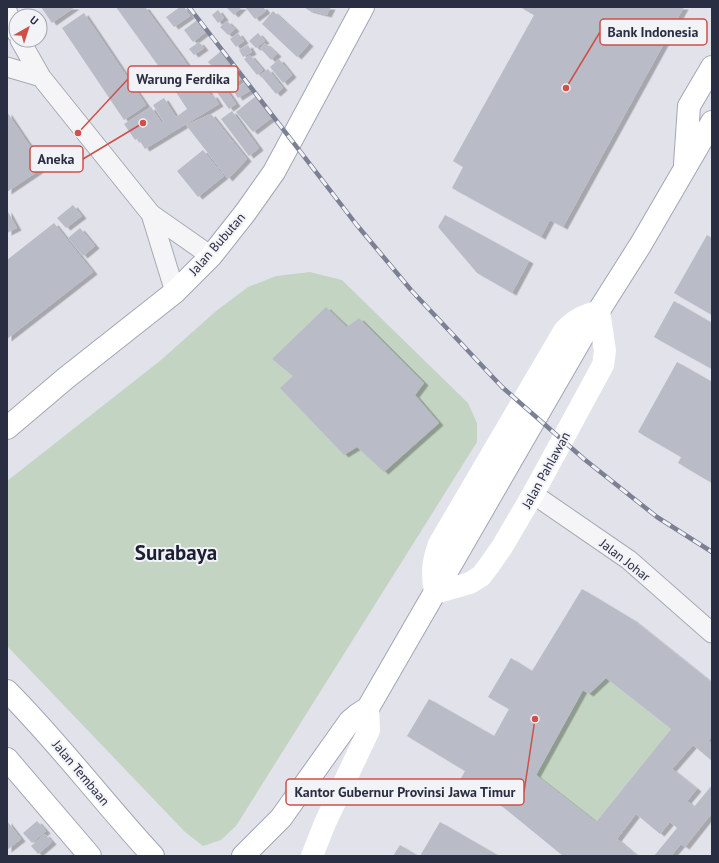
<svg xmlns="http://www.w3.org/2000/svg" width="719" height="863" font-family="'PT Sans',sans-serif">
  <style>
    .green { fill: #c4d4c3 }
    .building { fill: #b9bcc7; fill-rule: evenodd; filter: url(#shadow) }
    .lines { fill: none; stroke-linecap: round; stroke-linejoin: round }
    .tertiary-casing { stroke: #a7a9b4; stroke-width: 21 }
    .primary-casing { stroke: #a1a5b6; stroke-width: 24 }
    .tertiary { stroke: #f5f5f8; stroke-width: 19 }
    .secondary { stroke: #fff; stroke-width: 22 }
    .primary { stroke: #fff; stroke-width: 22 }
    .rail-casing { stroke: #7b8094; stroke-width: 4.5 }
    .rail { stroke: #f2f3f7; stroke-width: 3; stroke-dasharray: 9; stroke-linecap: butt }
    .labels { text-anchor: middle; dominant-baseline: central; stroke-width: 4; stroke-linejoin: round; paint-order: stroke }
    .street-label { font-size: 13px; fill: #2a2e42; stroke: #f2f3f7 }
    .town-label { font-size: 21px; font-weight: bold; fill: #1c1f33; stroke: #f2f3f7 }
    .leader { fill: none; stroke: #cd5049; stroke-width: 1.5 }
    .callout-dot { fill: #cd5049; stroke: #f2f3f7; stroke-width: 1.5 }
    .callout { fill: #f2f3f7; stroke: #cd5049; stroke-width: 1.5 }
    .callout-label { font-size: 14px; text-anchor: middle; font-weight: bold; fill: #2a2e42 }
  </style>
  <defs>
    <filter id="shadow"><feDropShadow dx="4.5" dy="2.5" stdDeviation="0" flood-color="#0004"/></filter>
  </defs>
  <rect width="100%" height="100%" fill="#e2e3ea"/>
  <path class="green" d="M310 272 342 280 468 403 477 423V442L236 826 221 840 203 846 185 832 7 646V481L161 360 216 311 248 287 276 276Z
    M606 678 671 729 596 822 536 775 583 690 589 694Z"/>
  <path class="building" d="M41 7H75L52 23Z
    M116 7H145L192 71 172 85Z
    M180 7H184L190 16 174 27 166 17Z
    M226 7H242L234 15Z
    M245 7H263L266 11 255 19Z
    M304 7H331L327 15 308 10Z
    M520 7H684L563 227 550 220 541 237 452 188 463 167 453 161 534 15Z
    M218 10 224 18 218 23 212 15Z
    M273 11 309 44 297 57 262 24Z
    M84 13 146 105 124 120 62 28Z
    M197 20 206 32 193 42 184 30Z
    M227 21 235 29 228 35 220 27Z
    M238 33 244 41 236 47 230 39Z
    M258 33 265 41 256 48 249 41Z
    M199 42 204 48 194 55 189 49Z
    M265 43 277 54 271 60 260 48Z
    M248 45 252 52 243 57 239 50Z
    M221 51 231 63 219 74 208 62Z
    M250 55 263 70 257 75 244 59Z
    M279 59 292 75 283 83 270 67Z
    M268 69 283 88 276 94 260 75Z
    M235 70 242 78 231 87 224 78Z
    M200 78 211 96 213 95 219 104 145 149 138 138 164 122 153 105 164 98 176 117 187 109 176 92Z
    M246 82 251 90 238 98 233 90Z
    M223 85 236 104 229 109 216 91Z
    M256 96 273 117 253 132 236 112Z
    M151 107 162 123 135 140 124 124Z
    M232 111 259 148 249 156 221 119Z
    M7 112 44 167 7 192Z
    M211 114 247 159 228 179 186 125Z
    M203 150 224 176 198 197 177 171Z
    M73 205 82 216 66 228 57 218Z
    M7 210 17 228 7 233Z
    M445 215 529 261 512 293 477 273 438 227Z
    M54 223 93 272 7 339V260Z
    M80 228 95 246 83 256 68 238Z
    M707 235 712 238V315L674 293Z
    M674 301 712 323V369L654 337Z
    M326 307 347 327 359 318 424 383 415 395 439 423 384 472 357 447 344 455 280 388 293 376 272 359Z
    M677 362 712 382V483L678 463 681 457 638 432Z
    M582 589 632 619 712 683V736L708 741 712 743V761L693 745 672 769 697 789 687 801 694 807 712 785V805L710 807 712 808V813L685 847 681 844 671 856H654L677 828 670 822 660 834 636 814 617 839 637 856H563L503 807 460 780 465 771 407 736 429 699 494 736 509 709 488 697 511 658 532 671ZM606 678 671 729 596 822 536 775 583 690 589 694Z
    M7 821 21 839 7 850Z
    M37 821 46 831 32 843 23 833Z
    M440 822 499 856H420Z
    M45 834 52 842 38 854 31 846Z
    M400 845 418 856H393Z"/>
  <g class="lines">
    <defs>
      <path id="tertiary" d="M7 11 16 32
        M20 40 41 77 151 214 211 256
        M7 67 41 77
        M151 214 175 292
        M533 494 629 560 712 633"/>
      <path id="primary" d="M685 164 689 106 712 67
        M7 428 66 378 175 292 211 256 245 213 274 172 363 7
        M7 691C59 743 103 802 153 856
        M7 759 90 856
        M243 856 281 818 350 721 357 715 368 708 584 334 641 244 712 122"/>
    </defs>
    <use href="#tertiary" class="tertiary-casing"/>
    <use href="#primary" class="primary-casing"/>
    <use href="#tertiary" class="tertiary"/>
    <path class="secondary" d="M599 311 605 351 603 365 533 494 502 547 488 567 481 576 470 583 435 593C432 572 432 564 439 544L564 331C575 319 583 316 599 311Z
      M312 856 325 823 369 730 368 708"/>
    <use href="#primary" class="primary"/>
    <defs>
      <path id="rail" d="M189 7 356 224 411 290 502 387 584 459 657 517 712 552"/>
    </defs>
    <use href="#rail" class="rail-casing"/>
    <use href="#rail" class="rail"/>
  </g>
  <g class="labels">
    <g class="street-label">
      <text transform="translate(217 244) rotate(-49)">Jalan Bubutan</text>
      <text transform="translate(546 470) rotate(-61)">Jalan Pahlawan</text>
      <text transform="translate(625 560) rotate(38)">Jalan Johar</text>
      <text transform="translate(81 773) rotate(50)">Jalan Tembaan</text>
    </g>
    <g class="town-label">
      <text x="176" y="552">Surabaya</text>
    </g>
  </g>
  <path class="leader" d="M566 88L600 32M78 133L128 79M143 123L83 159M535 719L524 792"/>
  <g class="callout-dot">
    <circle cx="566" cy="88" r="4"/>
    <circle cx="78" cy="133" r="4"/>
    <circle cx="143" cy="123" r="4"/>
    <circle cx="535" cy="719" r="4"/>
  </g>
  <g class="callout">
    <rect x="600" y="19" width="107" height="26" rx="4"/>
    <rect x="128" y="66" width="110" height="26" rx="4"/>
    <rect x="30" y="146" width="53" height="26" rx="4"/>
    <rect x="286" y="779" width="238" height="26" rx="4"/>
  </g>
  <g class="callout-label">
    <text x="653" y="37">Bank Indonesia</text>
    <text x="183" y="84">Warung Ferdika</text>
    <text x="56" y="164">Aneka</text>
    <text x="405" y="797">Kantor Gubernur Provinsi Jawa Timur</text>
  </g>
  <rect width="719" height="863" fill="none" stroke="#2a2e42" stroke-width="16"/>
  <g transform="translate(28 28) rotate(39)"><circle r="19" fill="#f2f3f7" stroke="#a2a4af"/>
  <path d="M0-3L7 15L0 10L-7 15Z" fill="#cd5049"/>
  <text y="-6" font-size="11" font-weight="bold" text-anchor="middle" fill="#2a2e42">U</text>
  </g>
</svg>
